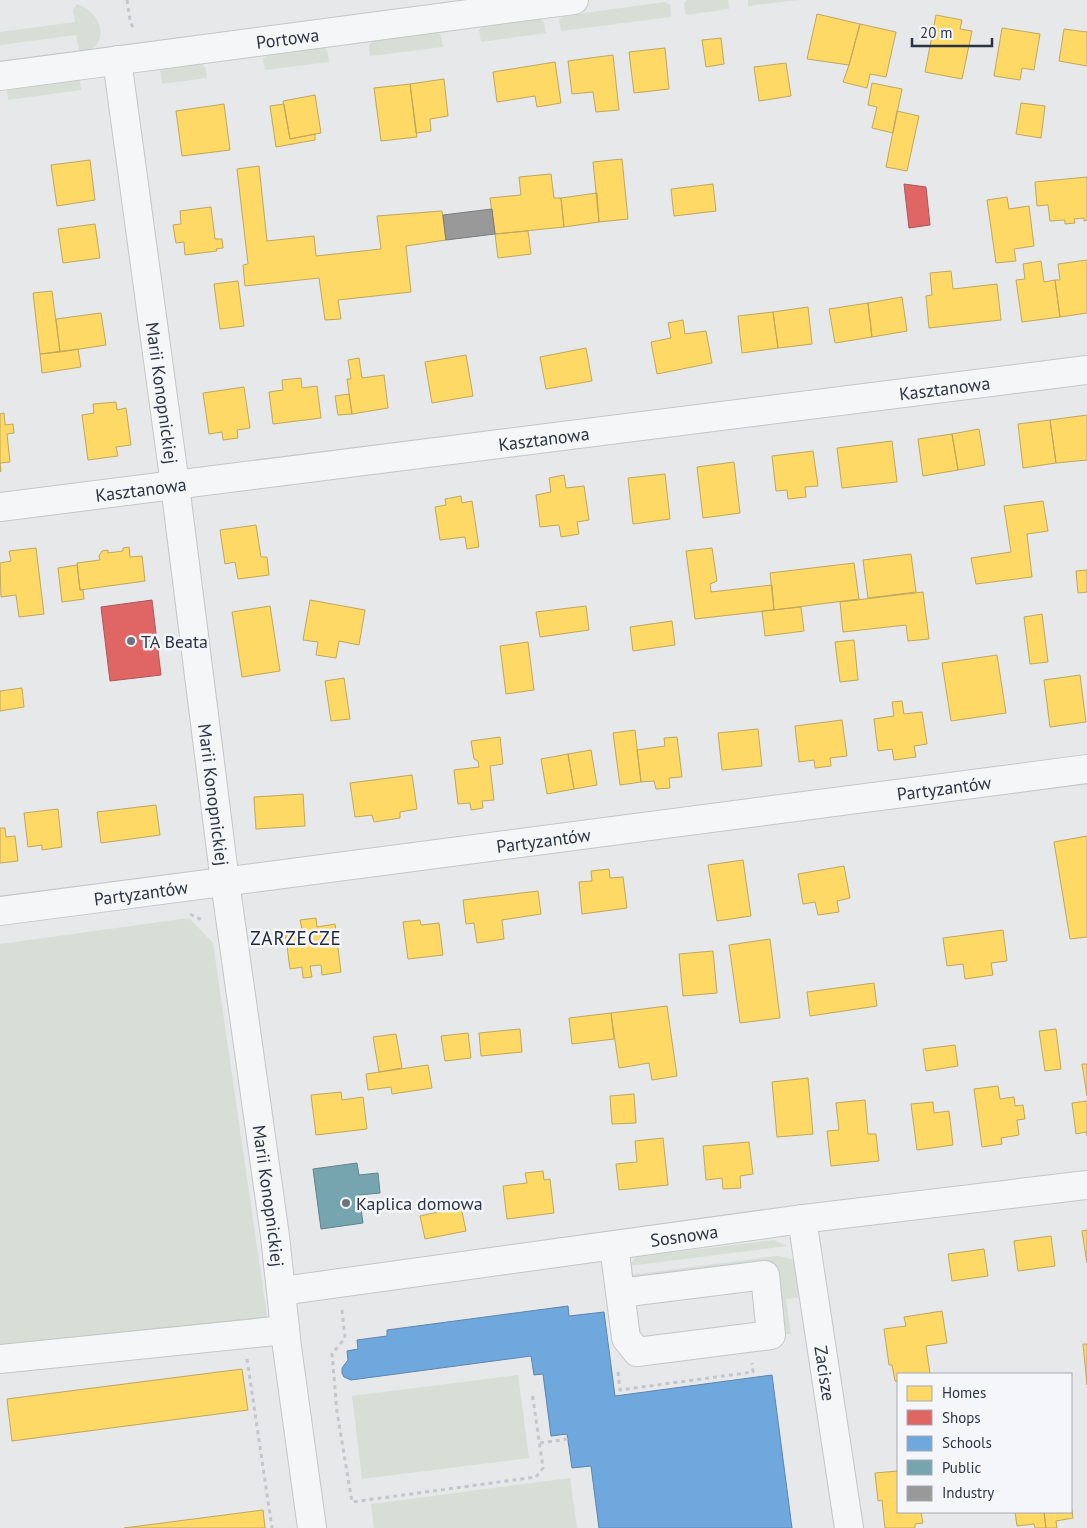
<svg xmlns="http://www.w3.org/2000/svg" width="1087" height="1528" font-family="'PT Sans',sans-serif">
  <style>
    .green { fill: #d6ded6 }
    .homes { fill: #ffd966; stroke: #bfa85c }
    .shops { fill: #e06666; stroke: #aa575c }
    .schools { fill: #6fa8dc; stroke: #5b85af }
    .public { fill: #76a5af; stroke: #60838f }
    .industry { fill: #999; stroke: #787b80 }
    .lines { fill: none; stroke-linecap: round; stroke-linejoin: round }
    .minor-casing { stroke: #c4c6c8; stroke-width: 30 }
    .path { stroke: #c5c6ca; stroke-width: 3; stroke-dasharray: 4 4; stroke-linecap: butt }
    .minor { stroke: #f5f6f7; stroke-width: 28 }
    .poi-dot { fill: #6c737f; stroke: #f4f6f9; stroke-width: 2 }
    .labels { text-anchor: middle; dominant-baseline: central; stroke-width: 5; stroke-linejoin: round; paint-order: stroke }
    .street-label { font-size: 18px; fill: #2b3445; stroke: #f4f6f9 }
    .poi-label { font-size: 18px; fill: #2b3445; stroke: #f4f6f9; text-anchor: start }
    .neighbourhood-label { font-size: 19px; letter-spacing: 1px; fill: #1d2536; stroke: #f4f6f9 }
  </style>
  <rect width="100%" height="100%" fill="#e6e8ea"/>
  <path class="green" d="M687 0H728L729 9 686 15 684 3Z
    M748 0H799L748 6Z
    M665 2 670 5 671 17 561 31 559 20 563 16Z
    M77 4C106 13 109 50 81 52L79 50 76 35 0 45V32L75 22 73 10Z
    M540 19 544 22 546 33 481 42 479 30 483 26Z
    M437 32 441 36 443 47 370 56 369 45 373 41Z
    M323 47 327 50 329 62 265 70 263 59 267 55Z
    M200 63 205 67 207 78 162 84 160 69Z
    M80 79 81 90 8 100 7 88Z
    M189 918 213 943 268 1323 0 1350V944Z
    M774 1240 787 1246 629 1266 636 1257Z
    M778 1256 795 1260 808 1296 786 1299 791 1334H779L770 1265 634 1281 630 1275Z
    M518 1375 529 1458 362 1479 352 1396Z
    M570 1478 577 1528H374L371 1504Z"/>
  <path class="homes" d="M817 14 860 24 849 65 807 59Z
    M936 15 962 20 960 29 972 31 962 79 925 72Z
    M860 24 896 32 886 77 870 74 867 88 843 82 849 65Z
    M1002 28 1040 34 1034 70 1022 68 1020 80 994 76Z
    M1064 29 1087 32V66L1059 61Z
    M721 38 724 64 706 67 702 40Z
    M665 48 669 89 634 93 629 52Z
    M613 55 619 110 596 112 593 92 572 94 568 61Z
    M555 62 561 103 537 107 535 96 497 102 493 72Z
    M786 63 791 96 759 101 754 67Z
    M444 79 448 116 430 119 431 131 416 133 410 84Z
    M872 83 902 89 893 133 872 128 877 107 868 105Z
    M410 84 417 137 381 141 374 88Z
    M315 95 321 133 290 139 283 101Z
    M1021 103 1045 106 1041 138 1016 134Z
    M224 104 230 150 182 156 176 111Z
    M284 104 290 139 315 134V140L276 147 270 106Z
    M897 111 919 116 907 171 886 167Z
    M622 159 628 219 599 222 593 162Z
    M90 160 95 200 57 206 51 165Z
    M259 166 267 241 314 236 316 256 381 249 377 216 442 211 446 240 406 246 411 292 338 300 341 319 325 320 319 278 245 286 243 265 248 264 237 169Z
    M551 174 554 198H561L564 227 495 234 490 198 521 195 519 177Z
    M1087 177V220L1084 221V218L1074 219 1075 223 1065 224V220L1050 221 1048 205 1037 206 1035 182Z
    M713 184 716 211 674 216 671 189Z
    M597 193 599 222 564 227 561 198Z
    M1007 197 1009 209 1029 206 1034 246 1014 249 1016 261 996 263 987 200Z
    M211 207 215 239H222L223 248 216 249 217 251 185 255 184 242 176 243 173 225 181 224 180 211Z
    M95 224 100 258 63 263 58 229Z
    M528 231 531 254 498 258 495 234Z
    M1087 260V313L1060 317 1055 280H1060L1058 264Z
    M1041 261 1044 282 1055 280 1060 317 1022 322 1016 280 1025 279 1023 264Z
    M951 271 953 289 997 284 1001 320 929 328 926 296 932 295 930 273Z
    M238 281 244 326 220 329 214 284Z
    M52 291 60 352 40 354 33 293Z
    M902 297 907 331 872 337 868 303Z
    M868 303 872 337 835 343 829 309Z
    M808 307 812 344 778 348 773 312Z
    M773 312 778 348 742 353 738 316Z
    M101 313 106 345 60 352 56 319Z
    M683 320 685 334 706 331 712 363 657 374 651 342 671 338 668 323Z
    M586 348 592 381 546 389 540 357Z
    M78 349 81 367 42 373 40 354Z
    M466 355 473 396 432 403 425 362Z
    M359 358 362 378 384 375 388 408 352 414 347 379H351L348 360Z
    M301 378 302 388 317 386 321 418 273 424 269 392 283 390 282 380Z
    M244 387 250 428 237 430 238 438 223 440 222 432 209 434 203 393Z
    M349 394 352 414 338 415 335 396Z
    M116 402 117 410 126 408 131 445 116 447 118 456 88 460 82 415 94 413 93 404Z
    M4 413 5 425 13 424 14 433 7 434 10 462 0 463 1 471 0 472V414Z
    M1087 415V460L1056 463 1050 420Z
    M1050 420 1056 463 1023 468 1018 424Z
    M979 429 985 465 958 470 952 434Z
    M952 434 958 470 923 476 918 439Z
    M892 441 897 482 842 488 837 448Z
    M813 451 818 486 805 487 806 497 788 499 787 490 776 491 772 456Z
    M734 462 740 513 703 518 697 467Z
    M665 474 670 519 633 524 628 478Z
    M564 475 566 488 584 486 589 520 577 522 579 534 561 537 559 525 540 527 536 495 551 492 549 478Z
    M461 496 462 503 472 501 479 547 467 549 465 537 440 540 435 507 446 505 445 499Z
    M1043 501 1048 531 1027 534 1032 577 976 584 971 558 1011 552 1004 506Z
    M256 525 261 557H267L269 575 238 579 235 562 225 564 220 530Z
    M129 547 130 557 142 556 145 581 80 590 77 563 100 560 99 556 102 551 108 550V553L123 551V548Z
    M36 548 44 614 19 617 16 595 1 597 0 563 11 561 9 551Z
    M712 548 717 581 710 584 711 592 772 585 774 610 695 619 686 551Z
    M911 554 916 592 868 598 863 560Z
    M854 563 859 599 774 610 770 573Z
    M77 565 80 590H83L84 599 62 602 58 568Z
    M1087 570V592L1078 593 1076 571Z
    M923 592 929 639 908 641 906 625 843 632 840 602Z
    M310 600 365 610 359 645 339 641 336 658 316 655 318 642 303 640Z
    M270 606 280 671 242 677 232 612Z
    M586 606 589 630 540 637 536 612Z
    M801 607 804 631 765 636 762 611Z
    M1042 614 1048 662 1030 664 1024 617Z
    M672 621 675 645 633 651 630 627Z
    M854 640 858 680 840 682 835 642Z
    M528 642 534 690 506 694 500 646Z
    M997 655 1006 713 951 721 942 663Z
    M1080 675 1086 722 1050 727 1044 680Z
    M344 678 350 719 331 721 325 681Z
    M22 688 24 707 0 711V691Z
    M902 701 904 714 922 712 927 744 914 746 916 757 894 760 892 749 878 751 874 719 894 716 892 702Z
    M842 720 847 756 830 758 831 766 815 768 814 760 799 762 795 726Z
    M758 729 762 766 722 770 718 733Z
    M635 730 641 782 620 785 613 733Z
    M500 737 503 764 490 766 494 800 482 801 483 808 471 810 470 803 458 804 454 770 479 767 478 761 474 759 471 741Z
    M677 737 682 777 669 778 670 788 656 789 654 781 641 782 637 750 665 746 664 738Z
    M591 750 597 785 574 789 568 754Z
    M568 754 574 789 547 794 541 759Z
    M412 775 417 809 400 812V818L374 822 372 815 355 817 350 783Z
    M303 794 305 826 256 829 254 797Z
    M156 805 160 835 101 843 97 812Z
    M58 809 62 847 42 850V845L28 847 24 813Z
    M0 828H5L6 837 15 836 18 861 0 863Z
    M1087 836V937L1070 939 1054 842Z
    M743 860 751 916 717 921 708 865Z
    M844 866 850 898 837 901 839 912 818 915 815 902 803 904 798 874Z
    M609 869 610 878 623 877 627 908 582 914 579 882 592 881 591 871Z
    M538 891 541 914 502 920 504 939 477 943 474 923 466 924 463 900Z
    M316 918 317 927 335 924 341 972 322 975 321 965 310 966 312 977 303 978 302 967 290 969 285 931 302 929 300 920Z
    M420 920 421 925 439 923 443 955 408 959 403 922Z
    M1003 930 1007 961 991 963 993 975 965 979 963 964 947 966 943 938Z
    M770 939 780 1018 740 1023 729 945Z
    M713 951 717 993 683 996 679 954Z
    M874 983 877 1006 810 1016 807 992Z
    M667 1006 677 1076 652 1080 649 1063 619 1068 611 1013Z
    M611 1013 614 1039 572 1044 569 1018Z
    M520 1029 522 1052 481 1056 479 1033Z
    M1056 1029 1061 1069 1045 1071 1039 1031Z
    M468 1033 471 1058 445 1061 441 1036Z
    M396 1034 402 1068 379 1072 373 1037Z
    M955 1045 958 1066 926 1071 923 1049Z
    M1082 1064H1087V1096Z
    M428 1065 432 1088 392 1094 391 1087 368 1090 366 1074Z
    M808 1078 813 1134 777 1137 772 1082Z
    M998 1086 1000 1099 1014 1097 1015 1106 1023 1105 1025 1119 1017 1120 1019 1135 1001 1138 1002 1144 982 1147 974 1089Z
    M341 1092 342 1100 363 1097 367 1129 316 1135 311 1095Z
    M634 1094 636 1123 612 1124 610 1096Z
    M865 1100 868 1134H876L879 1161 831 1166 827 1131 839 1130 836 1103Z
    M1087 1101V1136L1086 1132 1076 1134 1072 1103Z
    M933 1102 934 1113 949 1111 953 1145 917 1150 911 1104Z
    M663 1138 668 1185 619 1190 616 1164 637 1162 635 1141Z
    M749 1142 753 1174 740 1176 741 1188 723 1189 722 1178 706 1180 703 1146Z
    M543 1171 544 1180 550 1179 554 1213 507 1219 503 1186 527 1183 525 1173Z
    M461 1207 466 1231 425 1239 420 1216Z
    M1087 1230V1263L1082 1231Z
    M1051 1236 1055 1266 1018 1271 1014 1241Z
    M984 1249 988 1276 952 1281 948 1254Z
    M942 1311 947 1343 926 1346 930 1374H898V1381H895L892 1365H889L884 1329 906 1326 904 1317Z
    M1083 1344H1087V1385Z
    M242 1369 248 1410 12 1441 7 1399Z
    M898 1471V1512H921L923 1523 915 1524V1528H885L882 1500 878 1501 875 1473Z
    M1071 1504 1073 1518 1056 1521 1057 1528H1046L1044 1512H1071Z
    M263 1510 265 1528H124Z
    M1015 1512H1044L1046 1528H1035L1034 1524 1017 1526Z"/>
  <path class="shops" d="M904 184 926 187 930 225 909 228Z
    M152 600 161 675 110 681 101 607Z"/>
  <path class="schools" d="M568 1306 569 1316 604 1312 615 1396 772 1375 792 1528H599L591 1466 572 1468 567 1434 551 1436 543 1374 534 1375 531 1356 351 1380 344 1377 342 1373V1368L348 1360 347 1351 358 1349 357 1340 387 1336V1330Z"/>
  <path class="public" d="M357 1163 359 1175 378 1173 380 1193 359 1195 363 1223 321 1229 313 1169Z"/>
  <path class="industry" d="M492 209 495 234 446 240 443 215Z"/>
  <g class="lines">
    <defs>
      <g id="minor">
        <path id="s1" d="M117 60 175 485 225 882 275 1236 287 1347 312 1528"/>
        <path id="s2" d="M0 76 574 0"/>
        <path id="s3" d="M0 507 1087 370"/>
        <path id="s4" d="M0 911 1087 769"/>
        <path id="s5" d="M802 1219 849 1528"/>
        <path d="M614 1246 626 1338 637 1352 771 1335 765 1275 620 1293"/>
        <path id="s6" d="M282 1291 802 1219 1087 1185"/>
        <path d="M0 1359 285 1330"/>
      </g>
    </defs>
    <use href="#minor" class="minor-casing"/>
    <path class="path" d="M127 0 130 20 134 31
      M190 914 202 920
      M342 1310 345 1338 332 1354 337 1412 352 1502 536 1477 543 1468 532 1392
      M247 1359 272 1528
      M618 1372 620 1390 753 1372 752 1363
      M540 1443 568 1439"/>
    <use href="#minor" class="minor"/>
  </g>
  <g class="poi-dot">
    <circle cx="131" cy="641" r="5"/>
    <circle cx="346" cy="1203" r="5"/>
  </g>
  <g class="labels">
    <g class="street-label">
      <text stroke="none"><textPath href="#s2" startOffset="290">Portowa</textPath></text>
      <text stroke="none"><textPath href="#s3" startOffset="952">Kasztanowa</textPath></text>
      <text stroke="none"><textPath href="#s1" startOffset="336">Marii Konopnickiej</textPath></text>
      <text stroke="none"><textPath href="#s3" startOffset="548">Kasztanowa</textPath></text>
      <text stroke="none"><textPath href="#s3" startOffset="142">Kasztanowa</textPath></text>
      <text stroke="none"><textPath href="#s4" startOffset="952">Partyzantów</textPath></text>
      <text stroke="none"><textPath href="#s1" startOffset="741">Marii Konopnickiej</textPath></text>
      <text stroke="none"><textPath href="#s4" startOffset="548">Partyzantów</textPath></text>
      <text stroke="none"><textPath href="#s4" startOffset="142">Partyzantów</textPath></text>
      <text stroke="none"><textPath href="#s1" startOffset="1146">Marii Konopnickiej</textPath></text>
      <text stroke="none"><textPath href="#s6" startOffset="406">Sosnowa</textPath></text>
      <text stroke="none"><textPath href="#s5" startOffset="156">Zacisze</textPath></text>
    </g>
    <g class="poi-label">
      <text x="141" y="641">TA Beata</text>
      <text x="356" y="1203">Kaplica domowa</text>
    </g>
    <g class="neighbourhood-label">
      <text x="296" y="938">ZARZECZE</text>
    </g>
  </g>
  <rect x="897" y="1373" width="175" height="140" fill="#f4f6f9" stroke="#a4a8b1"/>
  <rect x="907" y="1386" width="25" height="15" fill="#ffd966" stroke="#a4a8b1"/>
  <text x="942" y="1398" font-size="15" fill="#2b3445">Homes</text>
  <rect x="907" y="1410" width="25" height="15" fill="#e06666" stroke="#a4a8b1"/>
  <text x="942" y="1423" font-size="15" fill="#2b3445">Shops</text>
  <rect x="907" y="1436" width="25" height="15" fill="#6fa8dc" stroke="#a4a8b1"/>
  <text x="942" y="1448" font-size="15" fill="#2b3445">Schools</text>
  <rect x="907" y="1460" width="25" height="15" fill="#76a5af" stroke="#a4a8b1"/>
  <text x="942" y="1473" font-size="15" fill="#2b3445">Public</text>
  <rect x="907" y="1486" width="25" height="15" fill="#999999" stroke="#a4a8b1"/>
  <text x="942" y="1498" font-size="15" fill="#2b3445">Industry</text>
  <path d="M912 38v8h80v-8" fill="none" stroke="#2b3445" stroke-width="2.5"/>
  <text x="920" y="38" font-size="15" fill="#2b3445" stroke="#f4f6f9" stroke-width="4" paint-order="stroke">20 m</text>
</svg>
